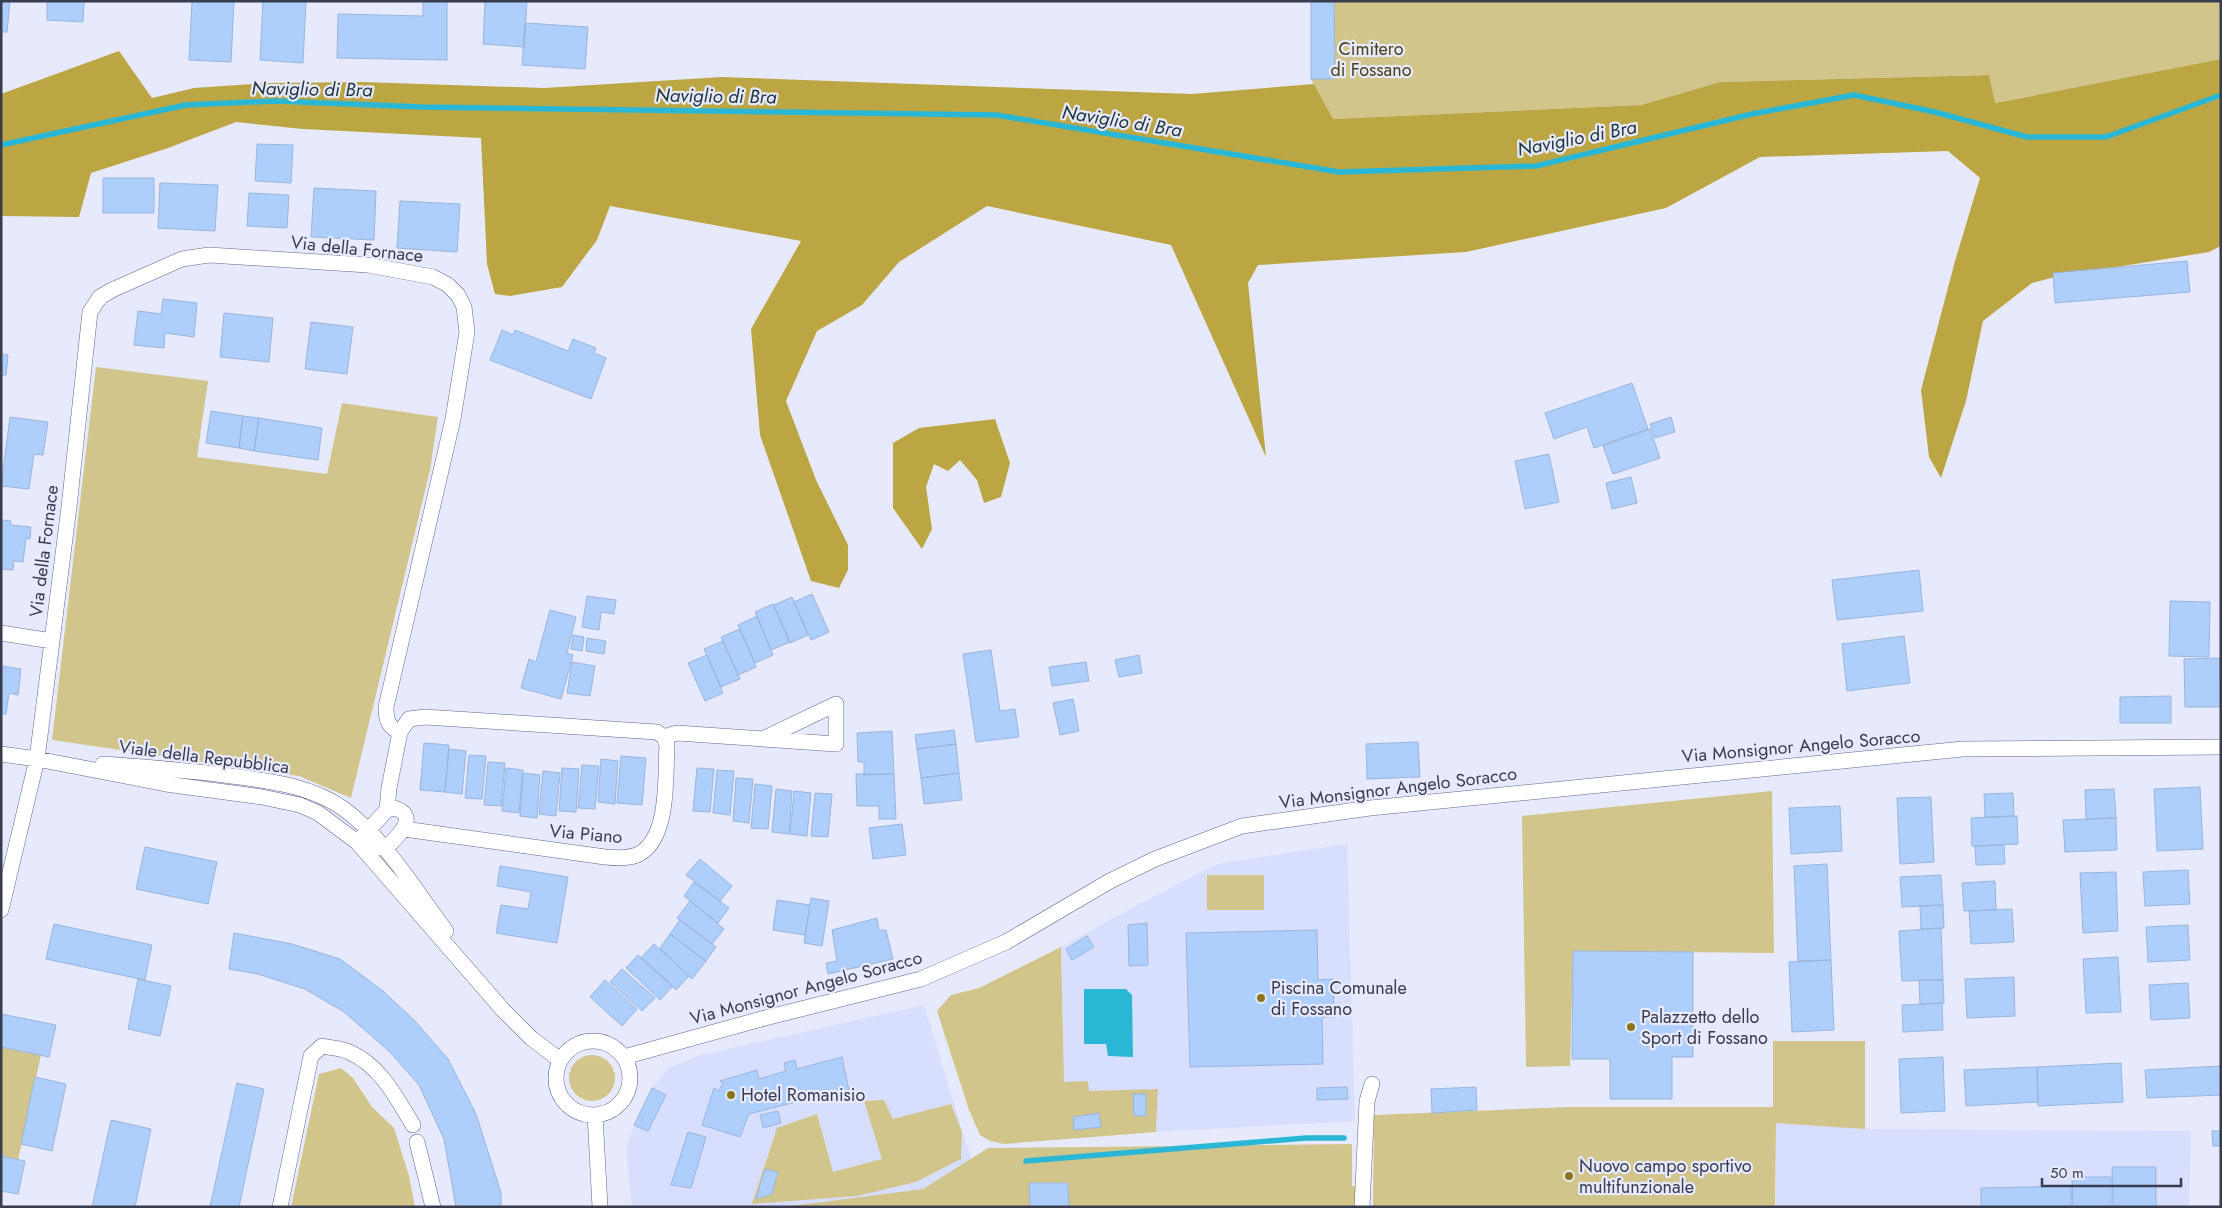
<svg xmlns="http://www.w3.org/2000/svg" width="2222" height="1208" font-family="Jost,sans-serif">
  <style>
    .built { fill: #d8defe }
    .green { fill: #d2c58b }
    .forest { fill: #bca643 }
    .water { fill: #2ab7d6 }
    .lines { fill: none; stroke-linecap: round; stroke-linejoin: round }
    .stream { stroke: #2ab7d6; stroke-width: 5.5 }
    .building { fill: #aecefb; stroke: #9ab5dc }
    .street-casing { stroke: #60668e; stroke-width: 16 }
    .street { stroke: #fff; stroke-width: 15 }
    .poi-dot { fill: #89761a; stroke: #e6eafc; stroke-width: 2 }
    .labels { text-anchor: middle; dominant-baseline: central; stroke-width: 4.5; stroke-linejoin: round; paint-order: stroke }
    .park-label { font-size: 18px; fill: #4a4118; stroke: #e6eafc }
    .street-label { font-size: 18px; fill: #383c4e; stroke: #e6eafc }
    .poi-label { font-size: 18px; fill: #383c4e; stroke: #e6eafc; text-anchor: start }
    .water-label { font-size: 19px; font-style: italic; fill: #20363c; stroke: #e6eafc }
  </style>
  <rect width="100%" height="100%" fill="#e6eafc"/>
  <path class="built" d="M1347 844 1355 1121 1156 1132 1158 1089 1089 1092 1064 1082 1061 947 1145 901 1217 864Z
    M924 1005 973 1166 923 1189 793 1207H632L626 1150 634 1125 652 1088 668 1069 697 1056Z
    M1776 1123 1866 1129 2191 1131 2189 1207H1776Z"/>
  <path class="green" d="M1311 1H2221V59L1994 103 1988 75 1720 82 1641 105 1333 119 1311 79Z
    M96 367 208 381 197 457 327 474 342 403 438 417 430 470 351 798 299 776 52 740Z
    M1772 791 1774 953 1573 951 1570 1066 1526 1067 1522 816Z
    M1207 875H1264V910H1207Z
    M1061 947 1064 1082 1088 1081 1089 1091 1158 1089 1156 1132 1004 1144 990 1141 980 1135 969 1110 937 1011 951 995 979 988Z
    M1773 1041H1865V1129L1776 1123 1775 1207H1373L1374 1115 1569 1107H1773Z
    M1 1047 41 1055 18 1160 1 1156Z
    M569 1078a23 23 0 1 1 46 0a23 23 0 1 1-46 0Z
    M341 1068 353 1078 372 1107 394 1128 409 1176 415 1207H291L319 1074Z
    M884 1100 893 1119 951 1104 962 1132 961 1159 916 1182 857 1196 752 1204 777 1128 817 1114 833 1172 882 1159 864 1101Z
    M1352 1144V1186H1356L1357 1207H784L923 1189 988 1148Z"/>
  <path class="forest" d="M119 51 152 98 194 88 268 83 362 82 544 88 722 77 1192 94 1314 84 1333 119 1641 105 1720 82 1989 75 1995 103 2221 59V246L2209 252 2055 277 2032 283 1983 321 1966 401 1941 478 1929 457 1921 390 1955 261 1980 178 1948 151 1760 157 1666 208 1466 252 1258 265 1248 283 1266 457 1171 245 987 206 899 262 862 305 817 331 786 401 816 480 848 545V570L839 588 811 581 760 435 751 329 801 241 610 206 597 240 562 287 510 296 495 294 487 264 481 138 303 129 236 122 168 148 91 173 79 217 1 216V94Z
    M995 419 1010 463 1001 497 984 503 977 480 960 460 948 471 934 464 926 487 932 529 922 549 893 508V443L919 428Z"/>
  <path class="water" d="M1084 989H1126L1132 995 1133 1057 1108 1056 1106 1044H1084Z"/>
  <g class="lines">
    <path class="stream" d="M1 145 186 105 275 101 422 107 996 115 1339 172 1536 166 1752 114 1854 95 1935 112 2027 137H2106L2221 95
      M1026 1161 1306 1138H1344"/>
  </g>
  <path class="building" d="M1 1H10L7 32H1Z
    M47 1H84L83 22 47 20Z
    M192 1H234L231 62 189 60Z
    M263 1H306L303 63 260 60Z
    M423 1H447V60L337 58 338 14 423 16Z
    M485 1H527L524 47 483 44Z
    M1311 1H1334L1335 79H1311Z
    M525 23 588 27 585 69 522 65Z
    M257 144 293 145 291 183 255 181Z
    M103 178H154V213H103Z
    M160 183 218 185 215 231 158 228Z
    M314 188 376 191 374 240 311 237Z
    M249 193 289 195 287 228 247 226Z
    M400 201 460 204 457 252 397 248Z
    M2187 261 2190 292 2055 303 2053 273Z
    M163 299 197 303 194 337 165 333 164 348 134 345 138 311 161 314Z
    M224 313 273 318 269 362 220 357Z
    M311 322 353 327 347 374 305 369Z
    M502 330 513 335 515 330 568 351 573 339 596 348 594 353 606 358 591 399 490 360Z
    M1 354 8 355 6 375H1Z
    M1632 383 1648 429 1594 448 1587 427 1554 439 1545 413Z
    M211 411 243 416 239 448 206 443Z
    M243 416 259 418 254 451 239 448Z
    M10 417 48 422 43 455 34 454 29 489 1 486Z
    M1671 417 1675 432 1655 438 1650 424Z
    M259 418 322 428 318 460 254 451Z
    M1650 429 1660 458 1613 474 1603 446Z
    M1549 454 1559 502 1525 509 1515 461Z
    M1631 477 1637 503 1612 509 1606 483Z
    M1 520 11 521 10 525 31 527 30 539 26 538 23 562 14 561 13 570 1 569Z
    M1919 570 1923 611 1837 620 1832 580Z
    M812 594 829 632 811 640 794 602Z
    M587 596 616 600 614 614 601 612 599 630 582 627Z
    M792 597 808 635 790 643 774 605Z
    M2170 601 2210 602 2209 657 2169 656Z
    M773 604 790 642 771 650 755 612Z
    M550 610 576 617 567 653 573 655 561 699 521 688 529 659 536 662Z
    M757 616 773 655 755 663 738 625Z
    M740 629 756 667 738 675 721 637Z
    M573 635 584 637 582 651 571 649Z
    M1904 636 1910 683 1847 691 1842 644Z
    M587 638 606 641 604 654 586 651Z
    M723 641 740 679 721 687 704 649Z
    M991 650 1000 711 1015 709 1019 737 976 742 963 654Z
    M707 655 723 693 705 701 688 663Z
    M1139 655 1142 673 1119 677 1115 660Z
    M2220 658 2221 707H2185L2184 659Z
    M572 662 595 666 590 696 567 693Z
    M1086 662 1089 681 1052 686 1049 667Z
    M1 666 21 669 18 695 9 693 6 714H1Z
    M2171 696V723H2120V697Z
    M1073 699 1079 731 1060 735 1053 703Z
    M954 730 956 744 917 749 915 735Z
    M892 731 894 774 864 775V762H858L857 733Z
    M1418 742 1420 777 1367 779 1366 744Z
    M424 743 449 745 445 792 420 790Z
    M956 744 959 773 921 778 917 749Z
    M449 749 466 751 462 794 445 792Z
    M469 755 486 756 482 799 465 798Z
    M621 756 646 758 642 805 617 803Z
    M601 759 618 761 615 804 598 802Z
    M488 762 505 763 501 806 484 805Z
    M582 765 599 766 595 809 578 808Z
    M506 768 523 770 519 813 502 811Z
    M562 768 579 769 576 812 559 811Z
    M697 768 714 769 710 812 693 811Z
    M717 770 734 771 730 815 713 813Z
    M543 771 560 773 556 816 539 814Z
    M523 773 540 775 537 818 520 816Z
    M959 773 962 800 924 804 921 778Z
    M856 774H894L896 819H879V806H857Z
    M736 778 753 779 749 823 733 821Z
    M755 784 772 786 768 829 751 828Z
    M2200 787 2203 849 2157 851 2154 789Z
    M776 789 792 791 789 834 772 832Z
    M2114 789 2116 818 2086 819 2085 790Z
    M794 791 811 793 807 836 790 834Z
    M815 793 832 794 828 837 811 836Z
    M2013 793 2014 816 1985 817 1984 794Z
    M1931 797 1934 862 1900 864 1897 798Z
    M1840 806 1842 851 1791 854 1789 808Z
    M2017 816 2018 844 1972 846 1971 818Z
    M2116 818 2117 850 2065 852 2063 820Z
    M902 824 906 855 873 859 869 828Z
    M2004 845 2005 864 1976 865 1975 846Z
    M145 847 217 862 208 904 136 889Z
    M700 859 732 886 720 901 686 875Z
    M1827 864 1831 960 1798 961 1794 866Z
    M500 866 568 877 557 943 496 933 501 905 528 909 531 892 497 886Z
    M2188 870 2190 904 2145 906 2143 872Z
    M2116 872 2118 931 2083 933 2080 873Z
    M1941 875 1943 905 1902 907 1900 877Z
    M1995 881 1996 910 1964 911 1962 883Z
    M694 882 729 908 718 923 684 896Z
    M811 898 829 901 822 946 804 943Z
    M777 900 810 905 805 935 773 930Z
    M690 901 724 929 712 944 677 918Z
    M1943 905 1944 928 1921 929 1920 906Z
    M2012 909 2014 942 1971 944 1969 911Z
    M877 918 879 930H886L893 959 828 974 826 963 837 961 832 930Z
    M680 920 716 947 706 961 670 934Z
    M1147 923 1148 965 1129 966 1128 925Z
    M54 924 152 945 145 980 46 959Z
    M2188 925 2190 960 2148 962 2146 927Z
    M1941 928 1943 980 1902 981 1899 931Z
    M1317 930 1318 980 1333 979 1334 1017H1322L1323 1064 1190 1067 1186 933Z
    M234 933 292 944 340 959 383 991 415 1021 448 1059 476 1114 501 1193V1207H456L444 1139 419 1085 389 1051 344 1012 305 989 258 974 229 969Z
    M670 934 706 961 692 979 660 948Z
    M1087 936 1094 947 1072 960 1066 949Z
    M654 944 689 976 676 990 641 958Z
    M1573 951 1693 952V1057H1672V1099H1610V1059H1572Z
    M638 955 673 986 660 1000 626 968Z
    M2118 957 2121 1012 2086 1013 2083 959Z
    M1831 960 1834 1030 1792 1032 1789 962Z
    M622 969 655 998 642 1011 610 982Z
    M2014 977 2015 1016 1967 1018 1965 979Z
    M138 979 171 986 160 1036 128 1029Z
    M605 980 637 1009 622 1026 590 997Z
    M1919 980H1943L1944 1003 1920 1004Z
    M2188 983 2190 1018 2151 1020 2149 985Z
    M1942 1003 1943 1030 1903 1032 1902 1005Z
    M1 1014 56 1025 49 1057 1 1047Z
    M842 1057 850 1095 829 1100 827 1094 749 1114 740 1137 702 1125 714 1088 718 1091 723 1084 720 1081 757 1070 759 1079 786 1071 784 1063 795 1060 797 1069Z
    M1943 1057 1945 1111 1901 1113 1899 1059Z
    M2121 1063 2123 1102 2038 1106 2037 1067Z
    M2221 1066V1095L2147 1098 2145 1070Z
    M2037 1067 2038 1102 1966 1106 1964 1070Z
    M35 1077 66 1084 52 1151 21 1144Z
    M237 1083 264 1089 239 1207H210Z
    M1347 1087 1348 1099 1317 1100V1088Z
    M1476 1087 1477 1110 1432 1113 1431 1089Z
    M652 1088 666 1095 648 1131 634 1125Z
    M1133 1094H1146V1116H1134Z
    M778 1111 781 1123 763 1128 760 1115Z
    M1099 1113 1101 1127 1074 1130 1073 1117Z
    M111 1120 151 1129 135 1207H92Z
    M2212 1131H2221V1146H2213Z
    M688 1132 706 1137 691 1188 671 1185Z
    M1 1156 25 1161 18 1194 1 1191Z
    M2112 1167H2156V1207H2113Z
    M765 1169 778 1172 772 1194 756 1199Z
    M2072 1177H2111V1207H2073Z
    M1029 1183H1068L1069 1207H1030Z
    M2071 1186 2072 1207H1981V1188Z"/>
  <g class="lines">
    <defs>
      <path id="street" d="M1 633 52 641
        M400 732 409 719 425 717 657 732 664 737 677 733 836 744V704L765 738
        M1 754 37 759 166 784 262 797 300 805 318 813 357 842 503 1010 531 1038 560 1060
        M103 764C144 767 184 770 225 775 266 781 309 784 344 809 386 840 415 890 446 931
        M394 808C422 816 395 839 385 849L357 842 387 810Z
        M404 829 605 857C616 858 629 859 639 854 670 837 665 776 667 745L664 737
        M1 910 37 759 69 507 90 312 100 297 112 290 182 259 209 255 368 265 433 277 448 285 458 295 464 307 467 332 453 419 386 707C386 720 388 727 400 732L389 788 387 810
        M556 1078a37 37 0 1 1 74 0a37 37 0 1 1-74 0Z
        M624 1057 765 1018 921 979 1006 942 1110 881 1155 859 1242 826 1370 808 1963 749 2221 747
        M595 1115 600 1207
        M417 1142 433 1207
        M280 1207 311 1056 322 1046C330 1048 341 1048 349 1052 380 1065 396 1097 413 1125
        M1362 1207 1367 1101 1372 1084"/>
    </defs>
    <use href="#street" class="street-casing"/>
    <use href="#street" class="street"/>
  </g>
  <g class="poi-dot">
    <circle cx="1261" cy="998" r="5"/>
    <circle cx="1631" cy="1027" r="5"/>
    <circle cx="731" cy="1095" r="5"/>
    <circle cx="1569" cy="1176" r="5"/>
  </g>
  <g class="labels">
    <g class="park-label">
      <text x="1371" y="49">Cimitero<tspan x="1371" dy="21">di Fossano</tspan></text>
    </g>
    <g class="street-label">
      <text transform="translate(357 249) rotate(6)">Via della Fornace</text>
      <text transform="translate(44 551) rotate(-83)">Via della Fornace</text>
      <text transform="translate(1801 746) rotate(-5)">Via Monsignor Angelo Soracco</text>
      <text transform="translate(204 757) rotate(7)">Viale della Repubblica</text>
      <text transform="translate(1398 788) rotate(-7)">Via Monsignor Angelo Soracco</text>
      <text transform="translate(586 834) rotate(5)">Via Piano</text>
      <text transform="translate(806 988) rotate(-15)">Via Monsignor Angelo Soracco</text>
    </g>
    <g class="poi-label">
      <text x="1271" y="988">Piscina Comunale<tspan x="1271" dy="21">di Fossano</tspan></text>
      <text x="1641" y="1017">Palazzetto dello<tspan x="1641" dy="21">Sport di Fossano</tspan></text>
      <text x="741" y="1095">Hotel Romanisio</text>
      <text x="1579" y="1166">Nuovo campo sportivo<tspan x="1579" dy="21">multifunzionale</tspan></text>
    </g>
    <g class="water-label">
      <text transform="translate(312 89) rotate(1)">Naviglio di Bra</text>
      <text transform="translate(716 96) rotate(1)">Naviglio di Bra</text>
      <text transform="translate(1122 121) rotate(9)">Naviglio di Bra</text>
      <text transform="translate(1577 138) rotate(-11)">Naviglio di Bra</text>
    </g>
  </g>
  <rect width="2222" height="1208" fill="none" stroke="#383c4e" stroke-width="5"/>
  <path d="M2042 1178v8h139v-8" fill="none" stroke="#383c4e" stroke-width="2.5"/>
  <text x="2050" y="1178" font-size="15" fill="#383c4e" stroke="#e6eafc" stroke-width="4" paint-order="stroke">50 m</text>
</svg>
